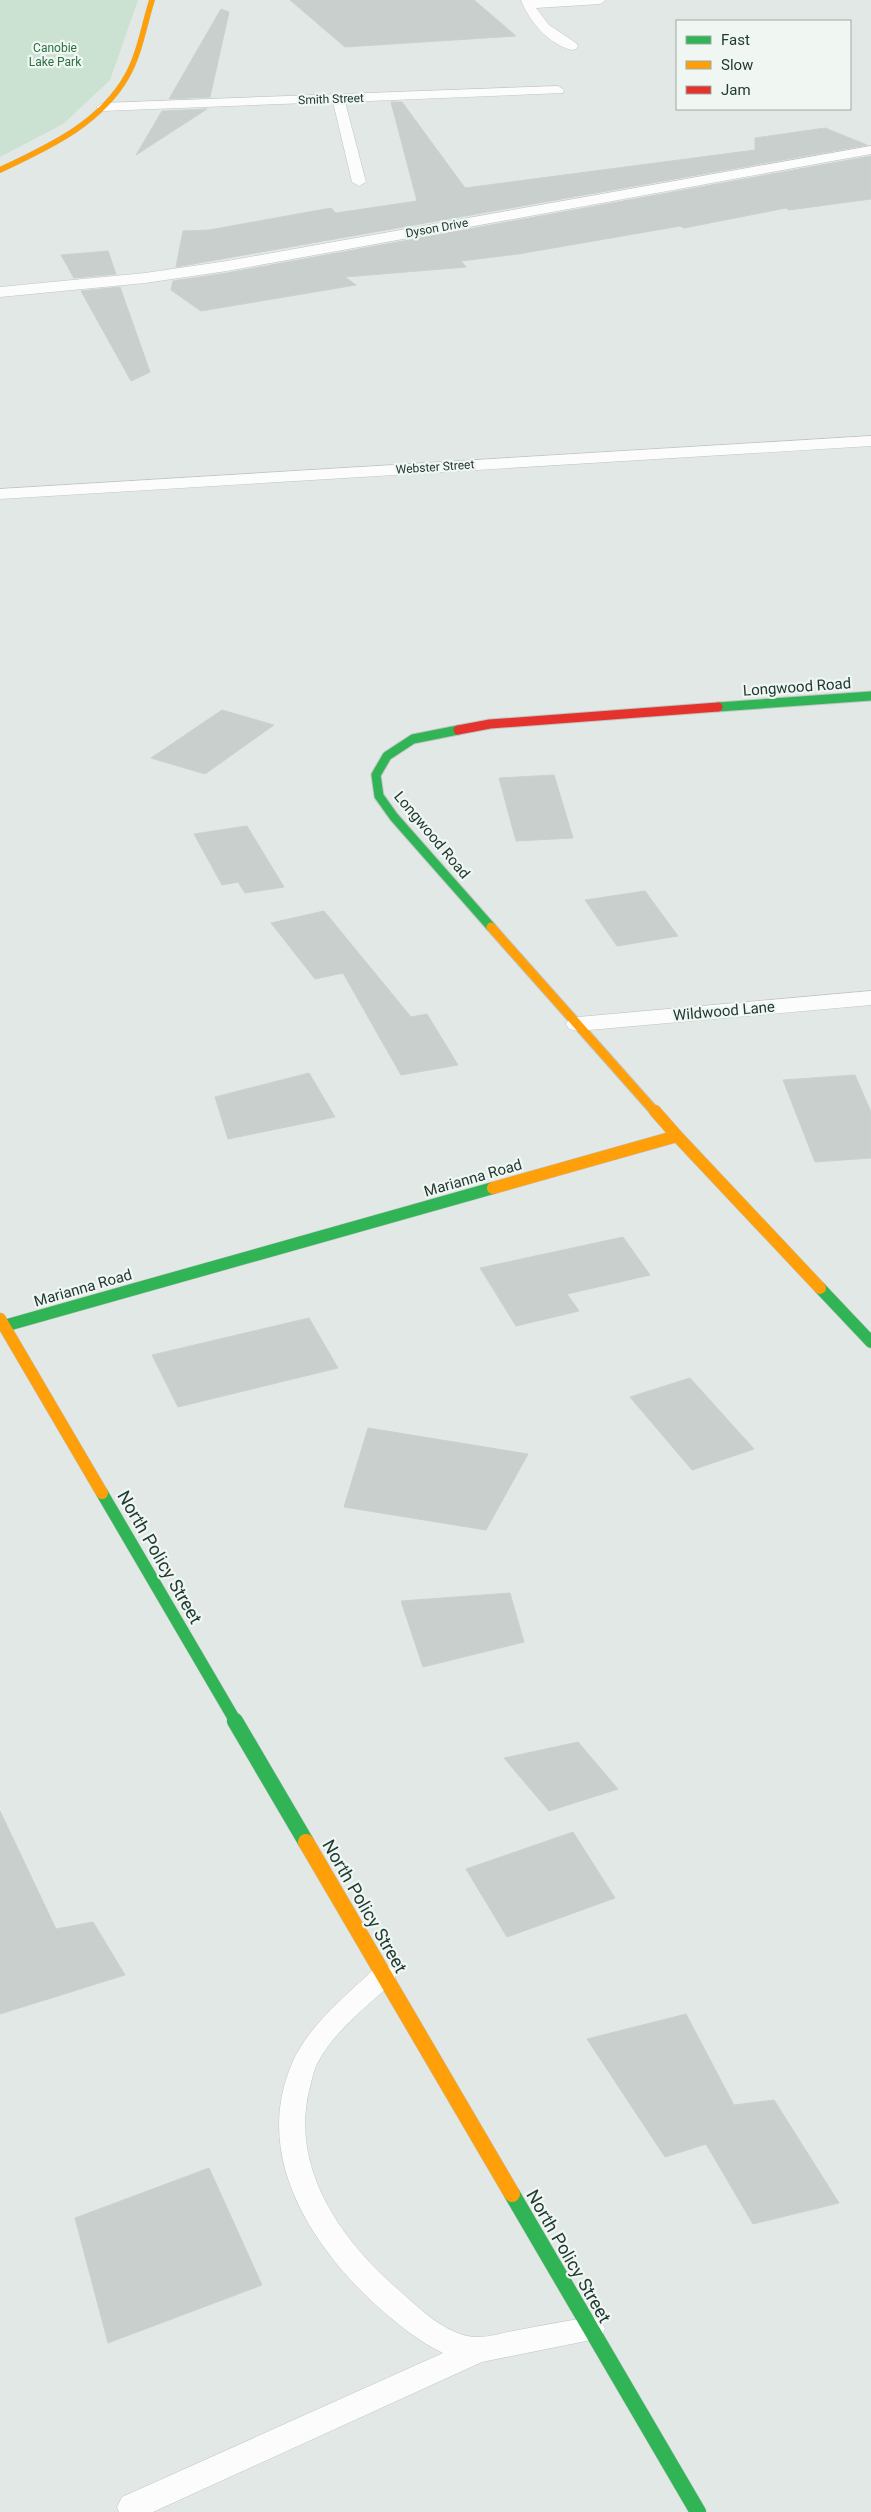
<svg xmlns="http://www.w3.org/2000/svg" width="871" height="2512" font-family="Roboto,sans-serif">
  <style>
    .green { fill: #cbe1d1 }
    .building { fill: #c9cfcc; stroke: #cbd1ce }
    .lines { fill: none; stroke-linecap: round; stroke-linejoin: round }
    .lane-casing { stroke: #bfc5c2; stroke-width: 1 }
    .street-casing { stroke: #bfc5c2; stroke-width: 1 }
    .fast-far2-casing { stroke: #bec6c2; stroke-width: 11 }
    .fast-far1-casing { stroke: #bec6c2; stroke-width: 13 }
    .fast-casing { stroke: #bec6c2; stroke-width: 17 }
    .slow-far3-casing { stroke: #bec6c2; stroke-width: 6 }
    .slow-far2-casing { stroke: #bec6c2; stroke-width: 11 }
    .slow-far1-casing { stroke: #bec6c2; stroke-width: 13 }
    .slow-casing { stroke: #bec6c2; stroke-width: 17 }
    .jam-casing { stroke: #bec6c2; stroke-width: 11 }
    .lane { fill: #fbfcfb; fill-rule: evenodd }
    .street { fill: #fbfcfb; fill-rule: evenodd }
    .fast-far2 { stroke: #30b455; stroke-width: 9 }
    .fast-far1 { stroke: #30b455; stroke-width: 12 }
    .fast { stroke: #30b455; stroke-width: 16 }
    .slow-far3 { stroke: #ff9f0a; stroke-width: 5.5 }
    .slow-far2 { stroke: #ff9f0a; stroke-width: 9 }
    .slow-far1 { stroke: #ff9f0a; stroke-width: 12 }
    .slow { stroke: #ff9f0a; stroke-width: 16 }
    .jam { stroke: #e5322d; stroke-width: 9 }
    .labels { text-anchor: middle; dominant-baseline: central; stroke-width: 4.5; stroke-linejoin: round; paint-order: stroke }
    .far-park-label { font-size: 12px; fill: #2c7044; stroke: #f0f7f3 }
    .far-street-label { font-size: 12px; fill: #213a32; stroke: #f0f7f3 }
    .street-label { font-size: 15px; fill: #213a32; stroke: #f0f7f3 }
    .near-street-label { font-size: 18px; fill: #213a32; stroke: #f0f7f3 }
  </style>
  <rect width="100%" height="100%" fill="#e2e8e5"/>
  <path class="green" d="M0 0H138L110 80 63 124 0 157Z"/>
  <path class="building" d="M290 0H474L516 36 345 47Z
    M221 9 229 12 210 97 169 99Z
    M391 102H402L465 188 755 150V138L825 128 867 145 176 267 183 231 209 230 331 208 336 213 417 201Z
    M207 109 136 155 162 111Z
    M871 156V199L789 210 786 208 684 228 680 226 518 254 461 261 466 267 345 277 356 285 201 311 171 290 173 281 227 273Z
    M108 251 116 274 74 278 61 255Z
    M120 287 150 372 131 381 81 291Z
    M222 710 274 725 205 774 151 758Z
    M554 775 573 838 516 841 499 778Z
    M247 826 284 887 245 893 238 882 222 885 194 834Z
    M645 891 678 936 617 946 585 900Z
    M324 911 411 1017 427 1014 458 1065 401 1075 343 973 315 979 271 923Z
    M309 1073 335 1117 228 1139 215 1097Z
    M855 1075 871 1112V1158L815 1162 783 1080Z
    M623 1237 650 1275 567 1294 579 1311 516 1326 480 1268Z
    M309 1318 338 1368 178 1407 152 1355Z
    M690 1378 754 1449 692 1470 630 1397Z
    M368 1428 528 1454 486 1530 344 1507Z
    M510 1593 524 1642 423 1667 401 1601Z
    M578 1742 618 1789 549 1811 504 1758Z
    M0 1811 56 1929 93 1922 125 1975 0 2014Z
    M573 1832 615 1898 507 1937 466 1869Z
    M686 2014 734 2105 774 2100 839 2203 753 2224 706 2144 665 2157 587 2039Z
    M209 2168 262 2285 108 2343 75 2218Z"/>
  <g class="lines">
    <defs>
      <path id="lane" d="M384 1965 393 1968 396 1975 393 1982C367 2007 335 2030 318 2062 313 2071 312 2081 309 2091 291 2167 339 2237 393 2285 416 2305 447 2338 479 2337 490 2337 502 2333 513 2331 539 2326 565 2321 591 2317L601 2320 605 2329 601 2338 482 2362 153 2512H119L117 2507 122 2497 443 2353C419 2342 398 2324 378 2307 314 2249 255 2161 289 2071 305 2027 343 1999 375 1968Z"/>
      <path id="street" d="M521 0H606L600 4 536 8 549 25 576 43 578 46 576 49 572 50C548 44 529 21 521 0Z
        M558 86 564 90 563 93 345 102 366 182 359 186 352 182 333 102 103 111 96 107 103 103Z
        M871 146V154L227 271 145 283 0 297V287L145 273 227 261Z
        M871 436V446L0 499V489Z
        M871 991V1005L578 1031 569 1029 566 1024 569 1019 578 1017Z"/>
      <path id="fast-far2" d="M718 707 871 696
        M458 730 413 739 387 756 376 775 379 796 394 817 491 927"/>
      <path id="fast-far1" d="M820 1288 871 1342
        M4 1326 493 1188
        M102 1493 236 1722"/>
      <path id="fast" d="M235 1721 306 1842
        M512 2194 698 2512"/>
      <path id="slow-far3" d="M0 170C48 147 100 124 127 76 140 53 144 25 152 0"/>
      <path id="slow-far2" d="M491 927 656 1113"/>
      <path id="slow-far1" d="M655 1111 677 1136
        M493 1188 677 1136 820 1288
        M0 1319 102 1493"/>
      <path id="slow" d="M306 1842 512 2194"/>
      <path id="jam" d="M458 730 490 724 718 707"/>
    </defs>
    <use href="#lane" class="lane-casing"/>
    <use href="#street" class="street-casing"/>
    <use href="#fast-far2" class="fast-far2-casing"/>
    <use href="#fast-far1" class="fast-far1-casing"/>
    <use href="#fast" class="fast-casing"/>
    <use href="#slow-far3" class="slow-far3-casing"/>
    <use href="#slow-far2" class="slow-far2-casing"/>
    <use href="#slow-far1" class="slow-far1-casing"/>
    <use href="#slow" class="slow-casing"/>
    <use href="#jam" class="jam-casing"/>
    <use href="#lane" class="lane"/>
    <use href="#street" class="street"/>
    <use href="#fast-far2" class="fast-far2"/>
    <use href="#fast-far1" class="fast-far1"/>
    <use href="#fast" class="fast"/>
    <use href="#slow-far3" class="slow-far3"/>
    <use href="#slow-far2" class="slow-far2"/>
    <use href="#slow-far1" class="slow-far1"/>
    <use href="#slow" class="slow"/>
    <use href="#jam" class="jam"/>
  </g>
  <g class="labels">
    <g class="far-park-label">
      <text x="55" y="48">Canobie<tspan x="55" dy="14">Lake Park</tspan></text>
    </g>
    <g class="far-street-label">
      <text transform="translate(331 99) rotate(-2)">Smith Street</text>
      <text transform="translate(437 228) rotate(-10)">Dyson Drive</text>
      <text transform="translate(435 467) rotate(-4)">Webster Street</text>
    </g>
    <g class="street-label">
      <text transform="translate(797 687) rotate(-4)">Longwood Road</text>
      <text transform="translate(432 835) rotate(50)">Longwood Road</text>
      <text transform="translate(724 1011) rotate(-5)">Wildwood Lane</text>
      <text transform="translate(473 1178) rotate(-16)">Marianna Road</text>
      <text transform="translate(83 1288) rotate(-16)">Marianna Road</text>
    </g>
    <g class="near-street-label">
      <text transform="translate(160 1557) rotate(60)">North Policy Street</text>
      <text transform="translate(365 1906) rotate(60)">North Policy Street</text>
      <text transform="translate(569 2256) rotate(60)">North Policy Street</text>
    </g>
  </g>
  <rect x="676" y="20" width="175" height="90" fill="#f0f7f3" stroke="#9daba6"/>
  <rect x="686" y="36" width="25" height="8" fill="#30b455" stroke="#9daba6"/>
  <text x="721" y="45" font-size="15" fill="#213a32">Fast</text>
  <rect x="686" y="61" width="25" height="8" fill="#ff9f0a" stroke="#9daba6"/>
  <text x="721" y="70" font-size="15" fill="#213a32">Slow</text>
  <rect x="686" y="86" width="25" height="8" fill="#e5322d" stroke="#9daba6"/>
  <text x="721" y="95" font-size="15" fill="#213a32">Jam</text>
</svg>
